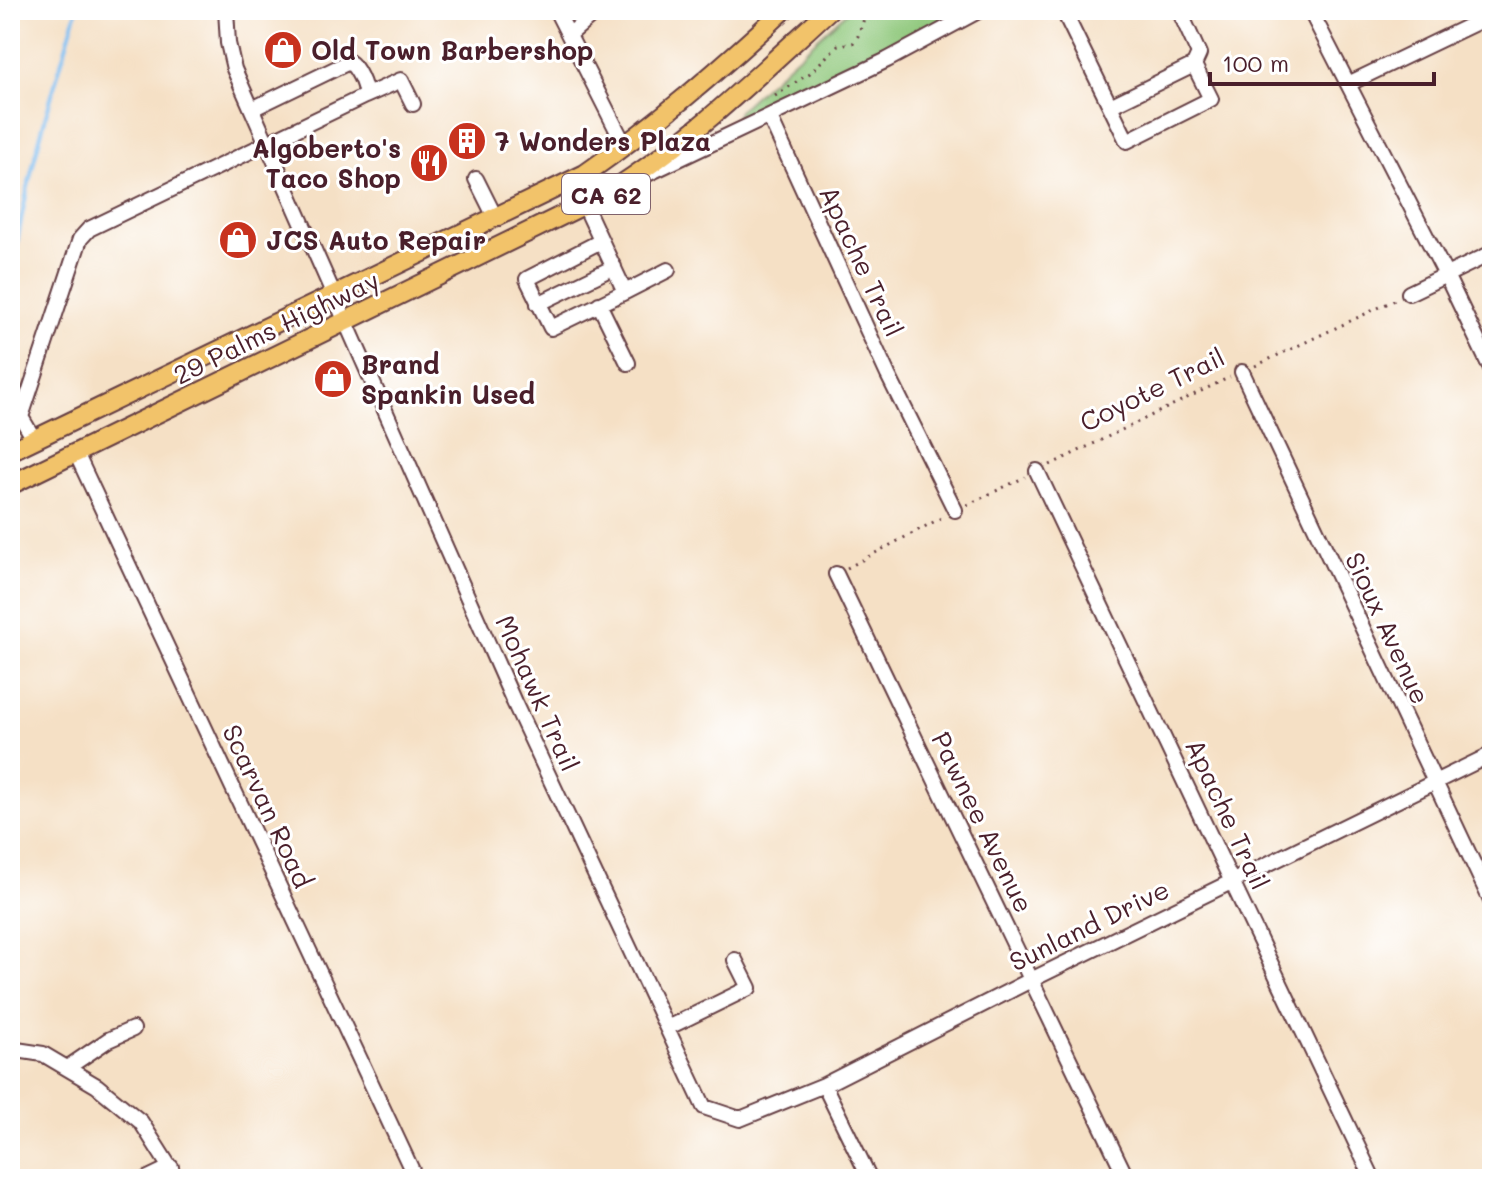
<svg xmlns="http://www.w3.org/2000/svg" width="1502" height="1189" font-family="Mali,sans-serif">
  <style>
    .green { fill: #8fc87c; stroke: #6c7454; stroke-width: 2 }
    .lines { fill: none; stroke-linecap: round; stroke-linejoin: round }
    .stream { stroke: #7cbdf1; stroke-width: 4 }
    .minor-casing { stroke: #643c42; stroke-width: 18 }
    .major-casing { stroke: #643c42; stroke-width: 22 }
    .path { stroke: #643c42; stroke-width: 3; stroke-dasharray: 2 6; stroke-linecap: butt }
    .minor { stroke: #fff; stroke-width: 14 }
    .major { stroke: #f2c36a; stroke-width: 18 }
    .labels { text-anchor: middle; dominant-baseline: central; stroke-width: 6; stroke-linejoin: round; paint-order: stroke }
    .shield { fill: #fff; stroke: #80626b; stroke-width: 2 }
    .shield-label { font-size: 24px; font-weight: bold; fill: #4a1f2b }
    .poi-label { font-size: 26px; font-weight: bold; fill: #4a1f2b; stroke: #fff; text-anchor: start }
    .street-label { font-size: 26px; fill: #4a1f2b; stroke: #fff }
  </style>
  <rect width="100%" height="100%" fill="#fff"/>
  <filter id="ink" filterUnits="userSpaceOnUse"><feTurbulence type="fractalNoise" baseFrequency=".0125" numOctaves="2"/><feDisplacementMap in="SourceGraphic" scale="16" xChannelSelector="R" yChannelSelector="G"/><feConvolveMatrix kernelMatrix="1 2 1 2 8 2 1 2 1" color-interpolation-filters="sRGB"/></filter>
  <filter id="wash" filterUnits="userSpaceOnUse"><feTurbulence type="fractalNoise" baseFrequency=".006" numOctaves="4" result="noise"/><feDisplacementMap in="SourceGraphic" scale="32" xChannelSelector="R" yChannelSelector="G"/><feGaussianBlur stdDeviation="1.8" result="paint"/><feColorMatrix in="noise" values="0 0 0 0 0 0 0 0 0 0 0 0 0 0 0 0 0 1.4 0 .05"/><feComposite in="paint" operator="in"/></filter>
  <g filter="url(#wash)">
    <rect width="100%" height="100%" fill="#f5e0c5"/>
    <path class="green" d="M849 10H930L938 12 943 18 941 24 744 119 735 120 740 109Z"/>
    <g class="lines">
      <path class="stream" d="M10 309C20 285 13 262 18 237 31 160 55 84 77 10"/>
    </g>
  </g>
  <g filter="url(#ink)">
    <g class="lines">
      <defs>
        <path id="minor" d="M226 10 228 43 234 69 514 702 704 1107 740 1119 824 1085 1033 979 1492 754
          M556 10 625 146
          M1067 10 1064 12 1110 106 1194 65 1199 54 1179 10
          M1310 10 1446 275 1492 371
          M569 35 598 10
          M1348 84 1492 15
          M365 96 401 80 413 104
          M1110 106 1127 141 1211 99 1194 65
          M770 118 888 375 955 510
          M643 176 887 60 980 10
          M476 179 496 219
          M585 206 625 292 551 328 527 279 601 241
          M625 292 668 270
          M1409 293 1492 253
          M538 304 614 267
          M599 304 628 363
          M1242 372 1492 903
          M34 439 21 417 80 239 89 229 365 96C366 86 357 67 349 62L252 109
          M76 453 416 1179
          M1037 471 1373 1179
          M836 574 1127 1179
          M667 1028 749 988 735 960
          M10 1049 43 1054 97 1086 141 1122 177 1179
          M67 1068 108 1040 133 1029
          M824 1085 870 1179
          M146 1179 171 1167"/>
        <path id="major" d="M10 451 585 174C657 124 720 69 784 10
          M10 485 608 193C690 142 758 75 829 10"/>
      </defs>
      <use href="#minor" class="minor-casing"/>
      <use href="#major" class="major-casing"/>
      <path class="path" d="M775 96 810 73 838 45 853 43 858 36 867 10
        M1255 366 1397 299
        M1050 465 1230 377
        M967 505 1025 477
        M847 568 943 517"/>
      <use href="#minor" class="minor"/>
      <use href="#major" class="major"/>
    </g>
  </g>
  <defs>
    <symbol id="shop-disc" viewBox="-11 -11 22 22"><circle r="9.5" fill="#c8321e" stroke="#fff"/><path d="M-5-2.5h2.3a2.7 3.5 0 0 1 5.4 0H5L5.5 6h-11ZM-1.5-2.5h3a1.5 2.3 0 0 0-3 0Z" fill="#fff"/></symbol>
    <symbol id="building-disc" viewBox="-11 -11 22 22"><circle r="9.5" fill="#c8321e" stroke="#fff"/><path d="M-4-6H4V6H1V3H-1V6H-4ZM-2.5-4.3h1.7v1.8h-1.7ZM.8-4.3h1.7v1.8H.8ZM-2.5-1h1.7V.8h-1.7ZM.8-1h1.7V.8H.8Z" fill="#fff"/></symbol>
    <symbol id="restaurant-disc" viewBox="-11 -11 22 22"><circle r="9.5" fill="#c8321e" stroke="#fff"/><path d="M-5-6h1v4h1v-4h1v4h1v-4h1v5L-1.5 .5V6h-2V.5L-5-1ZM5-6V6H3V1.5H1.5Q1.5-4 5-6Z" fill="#fff"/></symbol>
  </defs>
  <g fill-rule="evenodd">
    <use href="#shop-disc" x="261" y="28" width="44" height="44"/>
    <use href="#building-disc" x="445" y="119" width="44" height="44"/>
    <use href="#restaurant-disc" x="407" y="141" width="44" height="44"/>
    <use href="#shop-disc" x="216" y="218" width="44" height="44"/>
    <use href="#shop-disc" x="311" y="357" width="44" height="44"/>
  </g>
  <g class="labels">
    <rect class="shield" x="562" y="174" width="88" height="40" rx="6"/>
    <g class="shield-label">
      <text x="606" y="194">CA 62</text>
    </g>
    <g class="poi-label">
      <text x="311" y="50">Old Town Barbershop</text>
      <text x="495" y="141">7 Wonders Plaza</text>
      <text x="401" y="148" text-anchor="end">Algoberto's<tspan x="401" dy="30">Taco Shop</tspan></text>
      <text x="266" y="240">JCS Auto Repair</text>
      <text x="361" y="364">Brand<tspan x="361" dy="30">Spankin Used</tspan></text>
    </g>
    <g class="street-label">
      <text transform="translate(862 261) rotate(65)">Apache Trail</text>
      <text transform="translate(276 327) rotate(-26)">29 Palms Highway</text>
      <text transform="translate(1152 389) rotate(-26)">Coyote Trail</text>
      <text transform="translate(1388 628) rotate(65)">Sioux Avenue</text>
      <text transform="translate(538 693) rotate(66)">Mohawk Trail</text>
      <text transform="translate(268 806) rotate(65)">Scarvan Road</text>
      <text transform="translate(1228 814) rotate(65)">Apache Trail</text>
      <text transform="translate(983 822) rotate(64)">Pawnee Avenue</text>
      <text transform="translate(1089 925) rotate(-26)">Sunland Drive</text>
    </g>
  </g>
  <rect width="1502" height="1189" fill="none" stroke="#fff" stroke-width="40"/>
  <path d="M1210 72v12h224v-12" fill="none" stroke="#4a1f2b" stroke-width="4"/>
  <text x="1222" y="72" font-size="24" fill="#4a1f2b" stroke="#ffffff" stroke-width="6" paint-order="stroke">100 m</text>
</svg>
